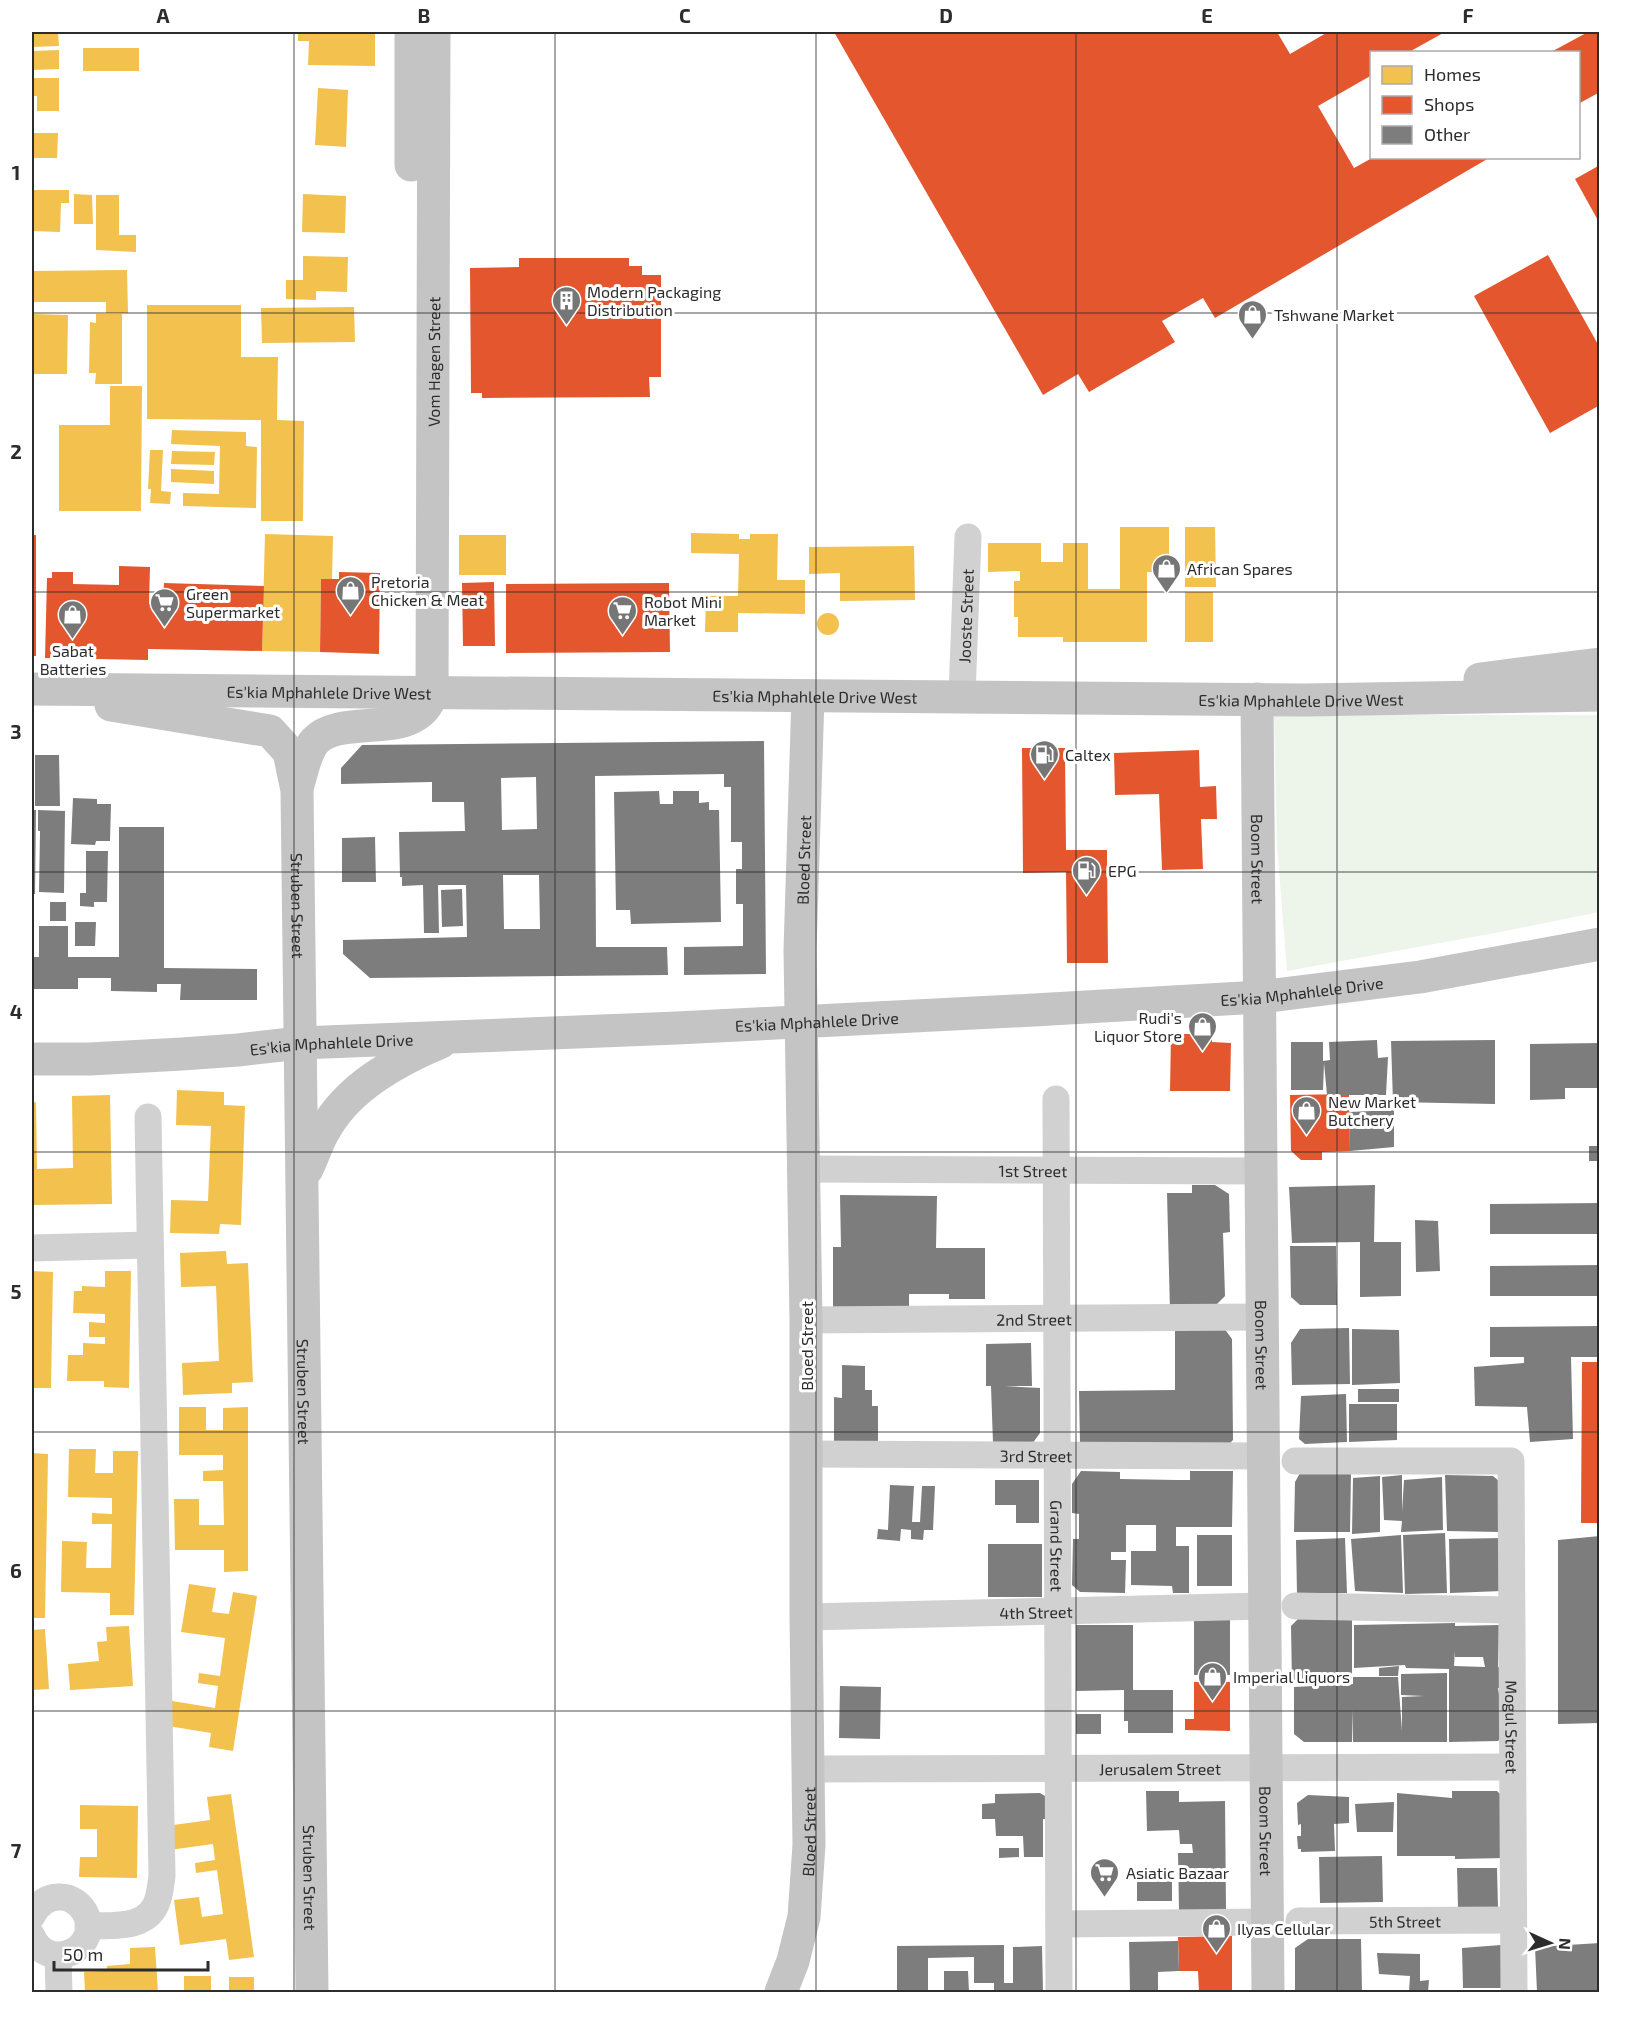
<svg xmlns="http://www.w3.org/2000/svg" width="1631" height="2024" font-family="'Exo 2',sans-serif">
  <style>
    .green { fill: #edf4ea }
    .homes { fill: #f2c14e }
    .shops { fill: #e4572e }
    .building { fill: #7d7d7d; fill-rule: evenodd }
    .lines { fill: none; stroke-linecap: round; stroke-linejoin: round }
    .minor { stroke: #d1d1d1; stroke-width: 27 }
    .major { stroke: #c4c4c4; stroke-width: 33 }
    .grid { fill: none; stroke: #2c2c2c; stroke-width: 1.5; stroke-opacity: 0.55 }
    .labels { text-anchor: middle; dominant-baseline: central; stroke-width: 6; stroke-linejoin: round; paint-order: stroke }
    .poi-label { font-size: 16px; fill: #2c2c2c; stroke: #fff; text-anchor: start }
    .street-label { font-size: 16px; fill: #2c2c2c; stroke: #fff }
    .neatline { fill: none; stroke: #2c2c2c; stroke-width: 2 }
    .grid-label { font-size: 20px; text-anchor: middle; font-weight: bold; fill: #2c2c2c }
  </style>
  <rect width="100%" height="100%" fill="#fff"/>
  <path class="green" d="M1274 715H1599V912L1500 932 1287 971 1277 845Z"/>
  <path class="homes" d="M32 32H58L59 46 32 47Z
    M298 32H375V66L308 65 309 41H298Z
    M83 48H139V71H83Z
    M59 50V69L32 70V51Z
    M32 78H59V111H37V96H32Z
    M318 88 348 90 346 147 315 145Z
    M32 133H58L57 158H32Z
    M32 190H69V203H61L60 232 32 231Z
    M74 194 92 195 93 224H74Z
    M303 194 346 196 345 233 302 232Z
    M96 195H119V235H136V252L96 250Z
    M303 256 348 257 347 292 316 291V300L286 299V280H303Z
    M127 270 128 313H106V302H32V271Z
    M147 305H241V357H278L277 420 304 421 303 521H261V420L147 419Z
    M354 307 355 342 262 343 261 308Z
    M32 314 68 315 67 374H32Z
    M96 314H122V384H95L96 373H89L90 322 96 323Z
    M110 386H142L141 511H59V425H110Z
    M172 430 246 432V446L257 447 256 508 183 506V493L219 494 220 446 171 444Z
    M150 450H163L161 491 171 492 170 504 150 503 151 489H148Z
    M172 451 215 452 214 465 171 464Z
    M171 469 214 471V484L171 482Z
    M1120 527H1169V572H1147V642H1063V637H1018V617H1014V581H1020V571L988 572V543H1041V562H1063V543H1088V589H1120Z
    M1185 527H1215L1216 587H1185Z
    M691 533 739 534V539H750V534H778L777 580H805V614L738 613V632H705L706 596H738L739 554 691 553Z
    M265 534 333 536 332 579H321L320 652 262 651Z
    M459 535H506V575H459Z
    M914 546 915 600 840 601V573L809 574V547Z
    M1185 592H1213V642H1185Z
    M817 624a11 11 0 1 1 22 0a11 11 0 1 1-22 0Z
    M177 1090 224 1092V1105L245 1106 241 1225 220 1224 219 1234 170 1233 171 1200 208 1201 211 1126 176 1125Z
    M110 1095 112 1204 32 1205V1103L36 1102 37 1169 73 1168 72 1096Z
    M226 1251 227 1264 248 1263 253 1382 232 1383V1393L183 1395 182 1363 219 1361 216 1286 181 1287 180 1253Z
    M32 1271 53 1272 51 1388H32Z
    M105 1271H131L129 1388 104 1387V1381H67L68 1355H83V1343L105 1344V1337H89V1322L105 1323V1314L73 1313 74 1291H82V1286L105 1287Z
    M179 1407H206V1430H223V1408L248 1407V1571L224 1572V1550H175L174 1499H199V1525H224L223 1481H203V1471L223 1470V1455H179Z
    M69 1449H96L95 1473H113V1451H138L134 1615H110V1593L61 1592 62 1541 87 1542 86 1568H111L112 1524H92V1513L112 1514V1498L68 1497Z
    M32 1453 48 1454 45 1618H32Z
    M189 1584 216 1588 212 1612 229 1614 233 1592 257 1596 233 1751 209 1747 211 1733 168 1726 172 1701 215 1708 218 1686 198 1683 199 1673 220 1676 225 1638 181 1632Z
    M129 1626 133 1686 70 1690 68 1664 99 1661 97 1642 107 1641 106 1627Z
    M45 1629 49 1689 32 1690V1630Z
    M231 1794 254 1957 229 1960 226 1939 180 1945 174 1900 199 1897 202 1917 223 1914 217 1870 196 1873 195 1863 215 1860 213 1844 169 1850 166 1826 210 1820 207 1797Z
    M80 1805 138 1806 137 1878 79 1877 80 1857H97V1829H80Z
    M155 1947 158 1992H85L84 1972 107 1971V1966L130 1964V1948Z
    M184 1976H211V1992H184Z
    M229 1977H254V1992H229Z"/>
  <path class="shops" d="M834 32H1277L1290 54 1328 32H1445L1409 52H1372V75L1318 106 1354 168 1372 158H1489L1215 318 1203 298 1162 321 1175 342 1089 392 1078 374 1043 395Z
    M1588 32H1600V92L1578 104V52H1551Z
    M1600 165V224L1575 179Z
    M1548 255 1600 348V405L1550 433 1474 296Z
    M519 258H629V266H642V275H661V377H649L650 397 482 398V393H471L470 268 519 267Z
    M32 535H36V656H32Z
    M119 566 150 567 149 604H163L164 583 264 586 262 651 148 649V660L45 658 47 578H52V572H73V584L119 585Z
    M339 572 380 573 379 654 320 652 321 579H339Z
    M494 582 495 646H463L462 583Z
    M669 583 670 652 506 653V584Z
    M1022 748H1065L1066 850H1107L1108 963H1067L1066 872 1023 873Z
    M1199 750 1200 787 1216 786 1217 819H1201L1203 869 1162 870 1159 794 1115 795 1114 753Z
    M1171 1034H1212V1042L1231 1043 1230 1091H1170Z
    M1349 1094 1350 1151 1322 1152V1160H1301L1291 1151 1290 1095Z
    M1582 1362H1600V1523H1581Z
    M1194 1682H1230V1731L1185 1730V1719H1194Z
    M1232 1936V1992H1199L1198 1971H1179L1178 1937Z"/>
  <path class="building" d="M764 741 766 974 684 975V947L743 946V904H736V869H742V842H731V787H724V774L595 776 596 947H667L668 975 370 978 343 954V940L467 937 466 885H438L439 933H424L423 885 402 886V877H400L399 832 465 831 464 802H432V782L341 784V768L362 745ZM536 777 537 829 502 830 501 778ZM503 875H539L540 929H504Z
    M35 755H59L60 806H35Z
    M659 791 660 804H673V791H699V803L709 802V810H719L721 922 631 924 630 910H616L614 792Z
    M73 798 97 799V804H111L110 841H96L95 845 71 844Z
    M32 810H36L35 894H32Z
    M38 810 65 811 64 893 39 892 40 831H38Z
    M119 827H164V968L257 969V1000H180L181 984H157V992L111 991V978H78V989H32V957H39V926H68V957H119Z
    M375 837 376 882H342V838Z
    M86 851H108L107 902H94V907L80 906V893H86Z
    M462 889 463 926 442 927 441 890Z
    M50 902H66V921H50Z
    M75 922H96L95 946H75Z
    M1377 1040 1378 1058 1388 1057 1386 1095H1327L1324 1063 1323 1090H1291V1042H1323V1061L1330 1060 1329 1042Z
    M1495 1040V1104L1393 1102 1391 1041Z
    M1600 1043V1088H1565V1099L1530 1100V1044Z
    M1394 1110V1147L1350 1151 1349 1112Z
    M1589 1146H1600V1161H1589Z
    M1192 1185H1215L1229 1194 1230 1232 1223 1233 1225 1296 1211 1310 1170 1311 1167 1193H1192Z
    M1375 1185 1374 1242H1401V1296L1360 1297V1242L1292 1243 1289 1187Z
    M840 1195 937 1196 936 1248H985V1299H949V1294H909V1307H833V1247H841Z
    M1600 1203V1234H1490V1204Z
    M1415 1220 1438 1221 1440 1271 1416 1272Z
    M1290 1246H1336L1337 1305H1300L1291 1297Z
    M1600 1265V1296H1490V1266Z
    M1600 1326V1357H1571L1573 1439 1530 1442 1527 1407 1475 1406 1474 1367 1524 1363V1357H1490V1327Z
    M1224 1328 1232 1339 1233 1440 1223 1450 1080 1444 1079 1391 1175 1390V1329Z
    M1349 1328 1350 1384 1292 1385 1291 1343 1300 1329Z
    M1352 1329 1399 1330 1400 1383 1352 1385Z
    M1031 1343 1032 1386H1005L1040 1388V1433L1032 1444 993 1443 991 1386H986V1344Z
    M842 1365 865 1366V1390H872V1406H878V1446H834V1397L842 1398Z
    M1358 1389H1399V1402H1358Z
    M1346 1394 1347 1442 1305 1444 1299 1439 1301 1396Z
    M1349 1404H1397V1440L1349 1442Z
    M1081 1471 1120 1472V1479L1177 1480H1190V1471H1233L1232 1527H1176V1546H1189V1593H1173L1172 1586 1131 1585V1551H1156V1525H1126V1552H1111V1560H1126L1125 1593 1080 1592 1072 1585 1073 1539H1079V1514L1072 1513V1484Z
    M1300 1473H1351L1350 1532H1294L1295 1482Z
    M1402 1475V1512L1404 1480 1442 1477 1443 1530 1401 1532 1402 1521 1384 1520 1382 1477Z
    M1445 1475 1493 1476 1499 1481 1501 1532 1447 1531Z
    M1380 1476V1532L1352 1534 1353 1478Z
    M995 1480H1039V1523H1016V1505H995Z
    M890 1485 914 1486 912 1522H920L922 1486H935L933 1530H924L923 1540 911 1539V1530L901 1529 900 1541 877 1539 878 1529 888 1530Z
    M1445 1533 1447 1593 1405 1594 1403 1535Z
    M1197 1535H1232V1586H1197Z
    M1401 1535 1403 1593 1355 1591 1351 1539Z
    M1600 1536V1723L1558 1724V1540Z
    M1345 1538 1347 1593 1297 1594 1296 1540Z
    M1502 1538V1591L1450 1593 1449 1539Z
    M988 1544H1042V1597H988Z
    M1194 1615H1230V1675H1194Z
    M1352 1615V1680L1292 1684 1291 1626 1300 1617Z
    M1455 1623V1626L1499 1625 1498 1667H1505L1504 1687 1498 1688 1505 1733 1498 1741 1449 1742V1669L1406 1668 1405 1665 1354 1668V1625ZM1455 1650V1657H1483L1485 1667 1454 1666Z
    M1076 1625H1133V1690H1173V1733H1128V1721H1124V1690L1076 1691Z
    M1399 1666 1398 1676H1379V1668Z
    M1447 1673V1742H1353V1709L1352 1742H1304L1294 1734V1687L1353 1684V1677H1398L1402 1731V1697L1424 1696 1401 1695V1674Z
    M840 1686 881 1687 880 1739 839 1738Z
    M1076 1714H1101V1734H1076Z
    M1146 1791H1179V1802L1225 1801 1226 1910 1179 1911 1178 1853H1193L1192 1844H1180L1179 1830 1147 1831Z
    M1452 1791H1497L1506 1800V1858L1455 1859V1856H1397V1793L1452 1798Z
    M1040 1793 1050 1799V1819H1043V1857H1024L1023 1836H996L995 1819H982V1804L995 1803V1794Z
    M1308 1795 1349 1797V1823L1334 1824 1335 1851 1301 1852V1849H1298L1297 1836H1301V1824L1298 1825 1297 1803Z
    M1394 1802 1393 1832H1357L1355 1804Z
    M999 1848H1019V1857L999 1858Z
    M1382 1856 1383 1902 1320 1903 1319 1857Z
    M1457 1868H1497L1498 1908H1458Z
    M1172 1881V1901H1137V1882Z
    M1308 1939H1361L1362 1992H1295V1948Z
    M1178 1941 1179 1971 1158 1972V1992H1130L1129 1942Z
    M1600 1943V1992H1537L1535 1947Z
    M1004 1945V1983H1013V1947L1042 1946 1043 1992H994V1983H974V1957L928 1958V1992H897V1946Z
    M1501 1945 1504 1988H1463L1462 1948Z
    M1377 1953 1420 1954V1981L1429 1980 1428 1992H1409L1410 1976 1379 1974Z
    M944 1971H968L969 1992H944Z"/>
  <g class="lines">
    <g class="minor">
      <path id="s1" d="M962 696 968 537"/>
      <path id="s2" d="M1056 1099 1059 1992"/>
      <path id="s3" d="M803 1169 1261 1171"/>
      <path d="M32 1248 150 1245"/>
      <path id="s4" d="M806 1320 1263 1317"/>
      <path id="s5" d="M806 1454 1264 1456"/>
      <path id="s6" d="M1295 1461H1511L1514 1992"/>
      <path d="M1295 1606 1510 1610"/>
      <path id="s7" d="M806 1617 1265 1606"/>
      <path id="s8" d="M808 1769 1512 1767"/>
      <path d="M32 1916C38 1904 47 1896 61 1897 70 1897 79 1903 84 1911 105 1946 49 1976 32 1936"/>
      <path id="s9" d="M1299 1921 1513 1920"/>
      <path d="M1059 1924 1268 1922"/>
      <path d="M88 1926C114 1925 149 1930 158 1899 160 1892 161 1883 162 1876L148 1117"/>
      <path d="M58 1956 59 1992"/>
    </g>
    <g class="major">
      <path d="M411 32V165"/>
      <path d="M1480 679 1600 664"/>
      <path id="s10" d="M32 689 1306 700 1600 695"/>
      <path id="s11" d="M1257 699 1268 1992"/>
      <path id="s12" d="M111 705 270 731 289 752 297 790 312 1992"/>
      <path id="s13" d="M297 788C302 773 305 752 315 741 343 711 419 744 432 692L434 32"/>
      <path id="s14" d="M32 1059H90L182 1054 238 1050 300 1043 677 1028 1034 1010 1260 997 1420 977 1600 944"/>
      <path d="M307 1169C313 1157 317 1143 324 1131 348 1087 396 1061 441 1042"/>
      <path id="s15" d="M781 1992 793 1961 804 1917 809 1845 806 1617V1320L800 950 808 696"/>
    </g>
  </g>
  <path class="grid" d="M294 32V1992M555 32V1992M816 32V1992M1076 32V1992M1337 32V1992M32 313H1600M32 592H1600M32 872H1600M32 1152H1600M32 1432H1600M32 1711H1600"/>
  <defs>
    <symbol id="building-pin" viewBox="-11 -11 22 30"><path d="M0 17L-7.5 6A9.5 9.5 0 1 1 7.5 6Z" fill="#767676" stroke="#fff"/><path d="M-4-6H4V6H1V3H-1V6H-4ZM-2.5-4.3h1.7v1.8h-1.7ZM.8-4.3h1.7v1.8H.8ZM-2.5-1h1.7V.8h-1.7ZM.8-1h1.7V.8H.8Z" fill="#fff"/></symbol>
    <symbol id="shop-pin" viewBox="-11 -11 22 30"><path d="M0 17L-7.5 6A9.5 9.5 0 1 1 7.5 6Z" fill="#767676" stroke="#fff"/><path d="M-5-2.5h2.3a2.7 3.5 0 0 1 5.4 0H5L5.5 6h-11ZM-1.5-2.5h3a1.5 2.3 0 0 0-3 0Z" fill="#fff"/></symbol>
    <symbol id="supermarket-pin" viewBox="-11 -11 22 30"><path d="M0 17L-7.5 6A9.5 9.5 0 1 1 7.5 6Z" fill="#767676" stroke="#fff"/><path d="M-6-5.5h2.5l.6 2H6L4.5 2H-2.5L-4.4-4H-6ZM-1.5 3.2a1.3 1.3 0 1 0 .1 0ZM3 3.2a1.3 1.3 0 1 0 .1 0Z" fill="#fff"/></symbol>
    <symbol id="fuel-pin" viewBox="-11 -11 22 30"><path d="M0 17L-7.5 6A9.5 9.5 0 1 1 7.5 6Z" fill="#767676" stroke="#fff"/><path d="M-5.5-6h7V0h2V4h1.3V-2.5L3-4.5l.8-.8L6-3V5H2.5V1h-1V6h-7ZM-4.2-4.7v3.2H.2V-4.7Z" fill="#fff"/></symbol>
  </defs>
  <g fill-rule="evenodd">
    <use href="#building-pin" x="550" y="284" width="33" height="45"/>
    <use href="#shop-pin" x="1236" y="298" width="33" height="45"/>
    <use href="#shop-pin" x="1150" y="552" width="33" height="45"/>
    <use href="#shop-pin" x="334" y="574" width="33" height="45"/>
    <use href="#supermarket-pin" x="148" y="586" width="33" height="45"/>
    <use href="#supermarket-pin" x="606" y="594" width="33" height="45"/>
    <use href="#shop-pin" x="56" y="598" width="33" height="45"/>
    <use href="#fuel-pin" x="1028" y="738" width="33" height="45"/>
    <use href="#fuel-pin" x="1070" y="854" width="33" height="45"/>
    <use href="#shop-pin" x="1186" y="1010" width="33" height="45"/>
    <use href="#shop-pin" x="1290" y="1094" width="33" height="45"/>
    <use href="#shop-pin" x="1196" y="1660" width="33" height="45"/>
    <use href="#supermarket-pin" x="1088" y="1856" width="33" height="45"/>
    <use href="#shop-pin" x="1200" y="1912" width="33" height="45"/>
  </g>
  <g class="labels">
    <g class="poi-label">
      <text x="587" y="291">Modern Packaging<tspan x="587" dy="18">Distribution</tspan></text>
      <text x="1274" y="314">Tshwane Market</text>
      <text x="1187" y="568">African Spares</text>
      <text x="371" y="581">Pretoria<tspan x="371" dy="18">Chicken &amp; Meat</tspan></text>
      <text x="186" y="593">Green<tspan x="186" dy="18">Supermarket</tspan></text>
      <text x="644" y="601">Robot Mini<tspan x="644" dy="18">Market</tspan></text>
      <text x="73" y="650" text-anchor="middle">Sabat<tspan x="73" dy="18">Batteries</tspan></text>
      <text x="1065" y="754">Caltex</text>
      <text x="1108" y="870">EPG</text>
      <text x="1182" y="1017" text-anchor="end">Rudi's<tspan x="1182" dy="18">Liquor Store</tspan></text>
      <text x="1328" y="1101">New Market<tspan x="1328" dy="18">Butchery</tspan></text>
      <text x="1233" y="1676">Imperial Liquors</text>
      <text x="1126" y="1872">Asiatic Bazaar</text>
      <text x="1237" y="1928">Ilyas Cellular</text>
    </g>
    <g class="street-label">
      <text stroke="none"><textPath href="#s13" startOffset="516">Vom Hagen Street</textPath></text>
      <text stroke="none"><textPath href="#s1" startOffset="80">Jooste Street</textPath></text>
      <text stroke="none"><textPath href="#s10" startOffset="297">Es'kia Mphahlele Drive West</textPath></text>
      <text stroke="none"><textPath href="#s10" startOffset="783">Es'kia Mphahlele Drive West</textPath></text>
      <text stroke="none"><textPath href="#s10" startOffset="1269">Es'kia Mphahlele Drive West</textPath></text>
      <text stroke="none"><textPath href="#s15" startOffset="1136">Bloed Street</textPath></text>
      <text stroke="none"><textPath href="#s11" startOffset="160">Boom Street</textPath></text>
      <text stroke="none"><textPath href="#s12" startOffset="344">Struben Street</textPath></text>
      <text stroke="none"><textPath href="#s14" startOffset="1272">Es'kia Mphahlele Drive</textPath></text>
      <text stroke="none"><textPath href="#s14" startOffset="786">Es'kia Mphahlele Drive</textPath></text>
      <text stroke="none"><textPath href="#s14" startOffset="300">Es'kia Mphahlele Drive</textPath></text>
      <text stroke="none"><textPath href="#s3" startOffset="230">1st Street</textPath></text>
      <text stroke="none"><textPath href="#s4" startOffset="228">2nd Street</textPath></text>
      <text transform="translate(806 1346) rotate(-90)">Bloed Street</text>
      <text stroke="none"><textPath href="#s11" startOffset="646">Boom Street</textPath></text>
      <text stroke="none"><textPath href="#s12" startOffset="830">Struben Street</textPath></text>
      <text stroke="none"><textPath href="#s5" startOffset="230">3rd Street</textPath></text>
      <text stroke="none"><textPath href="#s2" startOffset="447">Grand Street</textPath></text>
      <text stroke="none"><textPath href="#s7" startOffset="230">4th Street</textPath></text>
      <text stroke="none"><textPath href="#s6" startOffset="482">Mogul Street</textPath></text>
      <text stroke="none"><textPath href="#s8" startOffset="352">Jerusalem Street</textPath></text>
      <text stroke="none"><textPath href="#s15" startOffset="164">Bloed Street</textPath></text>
      <text stroke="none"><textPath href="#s11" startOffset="1132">Boom Street</textPath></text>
      <text stroke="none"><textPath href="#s12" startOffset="1316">Struben Street</textPath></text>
      <text stroke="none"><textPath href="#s9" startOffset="106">5th Street</textPath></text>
    </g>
  </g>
  <rect width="1631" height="2024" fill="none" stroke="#ffffff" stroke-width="66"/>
  <rect x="1370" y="51" width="210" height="108" fill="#ffffff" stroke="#ababab" stroke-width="1.5"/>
  <rect x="1382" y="66" width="30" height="18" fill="#f2c14e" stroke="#ababab" stroke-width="1.5"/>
  <text x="1424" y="81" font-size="18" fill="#2c2c2c">Homes</text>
  <rect x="1382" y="96" width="30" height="18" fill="#e4572e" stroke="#ababab" stroke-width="1.5"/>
  <text x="1424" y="111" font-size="18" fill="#2c2c2c">Shops</text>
  <rect x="1382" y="126" width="30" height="18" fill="#7d7d7d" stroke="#ababab" stroke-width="1.5"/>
  <text x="1424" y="141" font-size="18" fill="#2c2c2c">Other</text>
  <g transform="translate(1550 1943) rotate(94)" stroke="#ffffff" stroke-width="4.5" paint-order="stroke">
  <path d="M0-4.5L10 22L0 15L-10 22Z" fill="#2c2c2c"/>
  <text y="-9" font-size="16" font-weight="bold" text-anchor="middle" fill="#2c2c2c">N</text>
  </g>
  <path d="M54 1961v9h154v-9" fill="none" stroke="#2c2c2c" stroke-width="3"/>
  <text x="63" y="1961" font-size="18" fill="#2c2c2c" stroke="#ffffff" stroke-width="4.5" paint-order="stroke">50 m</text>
  <rect x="33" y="33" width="1565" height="1958" class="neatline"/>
  <g class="grid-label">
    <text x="163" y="23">A</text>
    <text x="424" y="23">B</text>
    <text x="685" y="23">C</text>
    <text x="946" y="23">D</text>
    <text x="1207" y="23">E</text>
    <text x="1468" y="23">F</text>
    <text x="16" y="180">1</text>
    <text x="16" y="459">2</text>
    <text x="16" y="739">3</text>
    <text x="16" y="1019">4</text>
    <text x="16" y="1299">5</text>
    <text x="16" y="1578">6</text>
    <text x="16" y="1858">7</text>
  </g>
</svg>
